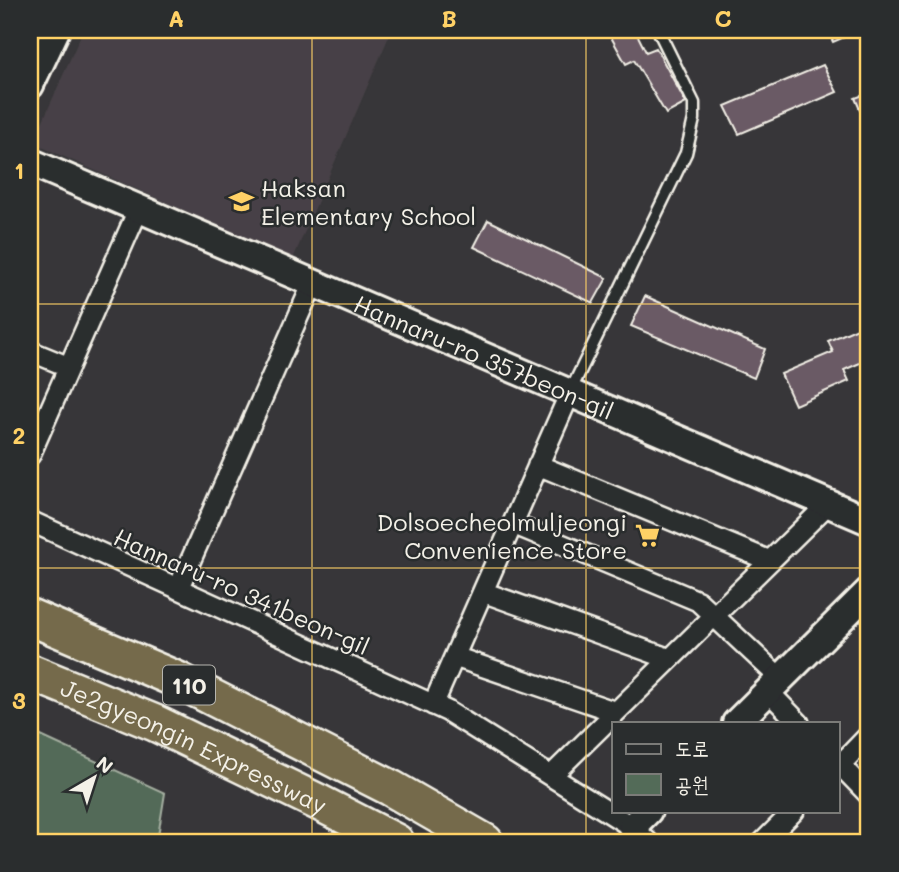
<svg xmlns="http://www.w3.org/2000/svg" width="899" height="872" font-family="Mali,'Poor Story',sans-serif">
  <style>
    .built { fill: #474146 }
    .green { fill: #536b58; stroke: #a4aea0; stroke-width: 2 }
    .building { fill: #6b5a65; stroke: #f4f1e8; stroke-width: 2 }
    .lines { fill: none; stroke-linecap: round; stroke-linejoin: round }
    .lane-casing { stroke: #f4f1e8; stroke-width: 15 }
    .street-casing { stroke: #f4f1e8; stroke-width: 24 }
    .secondary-casing { stroke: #f4f1e8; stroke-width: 32 }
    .highway-casing { stroke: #f4f1e8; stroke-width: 40 }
    .lane { stroke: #2a2d2e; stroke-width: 10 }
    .street { stroke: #2a2d2e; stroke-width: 19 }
    .secondary { stroke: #2a2d2e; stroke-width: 26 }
    .highway { stroke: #746b4b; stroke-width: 35 }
    .grid { fill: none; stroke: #ffd166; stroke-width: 2; stroke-opacity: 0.55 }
    .labels { text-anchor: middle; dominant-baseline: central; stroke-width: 5; stroke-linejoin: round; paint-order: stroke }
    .shield { fill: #2a2d2e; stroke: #b7b6b0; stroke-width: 2 }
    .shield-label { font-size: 23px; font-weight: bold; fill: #f4f1e8 }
    .poi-label { font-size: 24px; fill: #f4f1e8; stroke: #2a2d2e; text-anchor: start }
    .street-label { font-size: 24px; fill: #f4f1e8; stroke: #2a2d2e }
    .neatline { fill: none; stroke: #ffd166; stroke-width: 2.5 }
    .grid-label { font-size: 23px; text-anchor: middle; font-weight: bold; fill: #ffd166 }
  </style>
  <rect width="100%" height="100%" fill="#373639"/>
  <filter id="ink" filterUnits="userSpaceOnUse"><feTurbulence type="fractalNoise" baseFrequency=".0143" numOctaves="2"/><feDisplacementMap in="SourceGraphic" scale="14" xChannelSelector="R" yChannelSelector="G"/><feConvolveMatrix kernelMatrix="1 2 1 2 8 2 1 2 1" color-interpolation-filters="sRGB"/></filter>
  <g filter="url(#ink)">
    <path class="built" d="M83 30H380L390 34 293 259 33 143Z"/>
    <path class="green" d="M30 731 165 793 157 842H30Z"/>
    <path class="building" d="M607 30H635L646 52 656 48 686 103 666 114 634 60 626 64Z
      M827 30H855L856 32 833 42Z
      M823 65 837 92 739 134 725 106Z
      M869 93V130L855 98Z
      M488 220 607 278 593 303 474 247Z
      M645 296 765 349 754 378 631 326Z
      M869 323V359L844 370 849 381 795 405 781 374 833 352 828 341Z"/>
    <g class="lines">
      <defs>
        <path id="lane" d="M570 392 686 153 694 119V103L658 30"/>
        <path id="street" d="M30 351 69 367
          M30 455 139 208
          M538 465 770 561
          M30 521 447 711 632 827 648 842
          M513 524 698 601 781 679
          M178 589 313 283
          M483 592 670 659
          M455 657 616 712
          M768 691 799 723
          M433 705 570 393
          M838 763 869 795
          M838 767 869 735
          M551 776 829 503
          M763 842 794 811"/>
        <g id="secondary">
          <path d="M30 85 56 30"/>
          <path id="s1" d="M30 162 869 521"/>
          <path d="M736 723 869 591"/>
          <path d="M632 827 648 811"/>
        </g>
        <g id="highway">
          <path d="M30 617 178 680 391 788 485 842"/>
          <path id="s2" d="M30 672 155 723 320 803 396 842"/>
        </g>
      </defs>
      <use href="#lane" class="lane-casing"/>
      <use href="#street" class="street-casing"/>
      <use href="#secondary" class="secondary-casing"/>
      <use href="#highway" class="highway-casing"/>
      <use href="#lane" class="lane"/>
      <use href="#street" class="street"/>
      <use href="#secondary" class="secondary"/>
      <use href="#highway" class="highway"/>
    </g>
  </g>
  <path class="grid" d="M312 30V842M586 30V842M30 304H869M30 568H869"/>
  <defs>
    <symbol id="school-bare" viewBox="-9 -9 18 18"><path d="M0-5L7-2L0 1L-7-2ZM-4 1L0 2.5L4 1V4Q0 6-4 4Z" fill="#ffd166" stroke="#2a2d2e" stroke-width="2.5" paint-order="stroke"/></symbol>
    <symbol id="supermarket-bare" viewBox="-9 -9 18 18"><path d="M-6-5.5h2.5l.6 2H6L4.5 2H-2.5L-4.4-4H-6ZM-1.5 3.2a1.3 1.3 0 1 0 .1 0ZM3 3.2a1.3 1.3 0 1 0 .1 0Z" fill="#ffd166" stroke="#2a2d2e" stroke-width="2.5" paint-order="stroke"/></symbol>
  </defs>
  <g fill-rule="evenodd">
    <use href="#school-bare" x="224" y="184" width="35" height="35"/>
    <use href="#supermarket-bare" x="630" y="518" width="35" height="35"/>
  </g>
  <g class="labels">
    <rect class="shield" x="163" y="665.5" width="52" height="39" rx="5"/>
    <g class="shield-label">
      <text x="189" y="685">110</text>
    </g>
    <g class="poi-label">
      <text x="261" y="187">Haksan<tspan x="261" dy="28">Elementary School</tspan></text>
      <text x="627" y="521" text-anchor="end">Dolsoecheolmuljeongi<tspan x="627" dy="28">Convenience Store</tspan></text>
    </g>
    <g class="street-label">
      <text stroke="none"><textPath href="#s1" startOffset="494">Hannaru-ro 357beon-gil</textPath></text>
      <text transform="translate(242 591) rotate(24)">Hannaru-ro 341beon-gil</text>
      <text stroke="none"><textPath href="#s2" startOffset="180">Je2gyeongin Expressway</textPath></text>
    </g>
  </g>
  <rect width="899" height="872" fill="none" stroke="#2a2d2e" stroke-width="77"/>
  <rect x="612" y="722" width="228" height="91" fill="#2a2d2e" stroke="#7b7b78" stroke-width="2"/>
  <rect x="626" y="744" width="35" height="10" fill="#2a2d2e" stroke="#7b7b78" stroke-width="2"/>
  <text x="675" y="756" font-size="21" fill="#f4f1e8">도로</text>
  <rect x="626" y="774" width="35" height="21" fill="#536b58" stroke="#7b7b78" stroke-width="2"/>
  <text x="675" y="792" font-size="21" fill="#f4f1e8">공원</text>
  <g transform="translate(94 778) rotate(39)" stroke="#2a2d2e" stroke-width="5" paint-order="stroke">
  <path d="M0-5L12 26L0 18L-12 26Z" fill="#f4f1e8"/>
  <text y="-10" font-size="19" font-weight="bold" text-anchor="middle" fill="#f4f1e8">N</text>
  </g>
  <rect x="38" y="38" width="822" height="796" class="neatline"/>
  <g class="grid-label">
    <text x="176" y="27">A</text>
    <text x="449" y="27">B</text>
    <text x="723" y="27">C</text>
    <text x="19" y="179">1</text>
    <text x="19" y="444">2</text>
    <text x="19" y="709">3</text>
  </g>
</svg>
